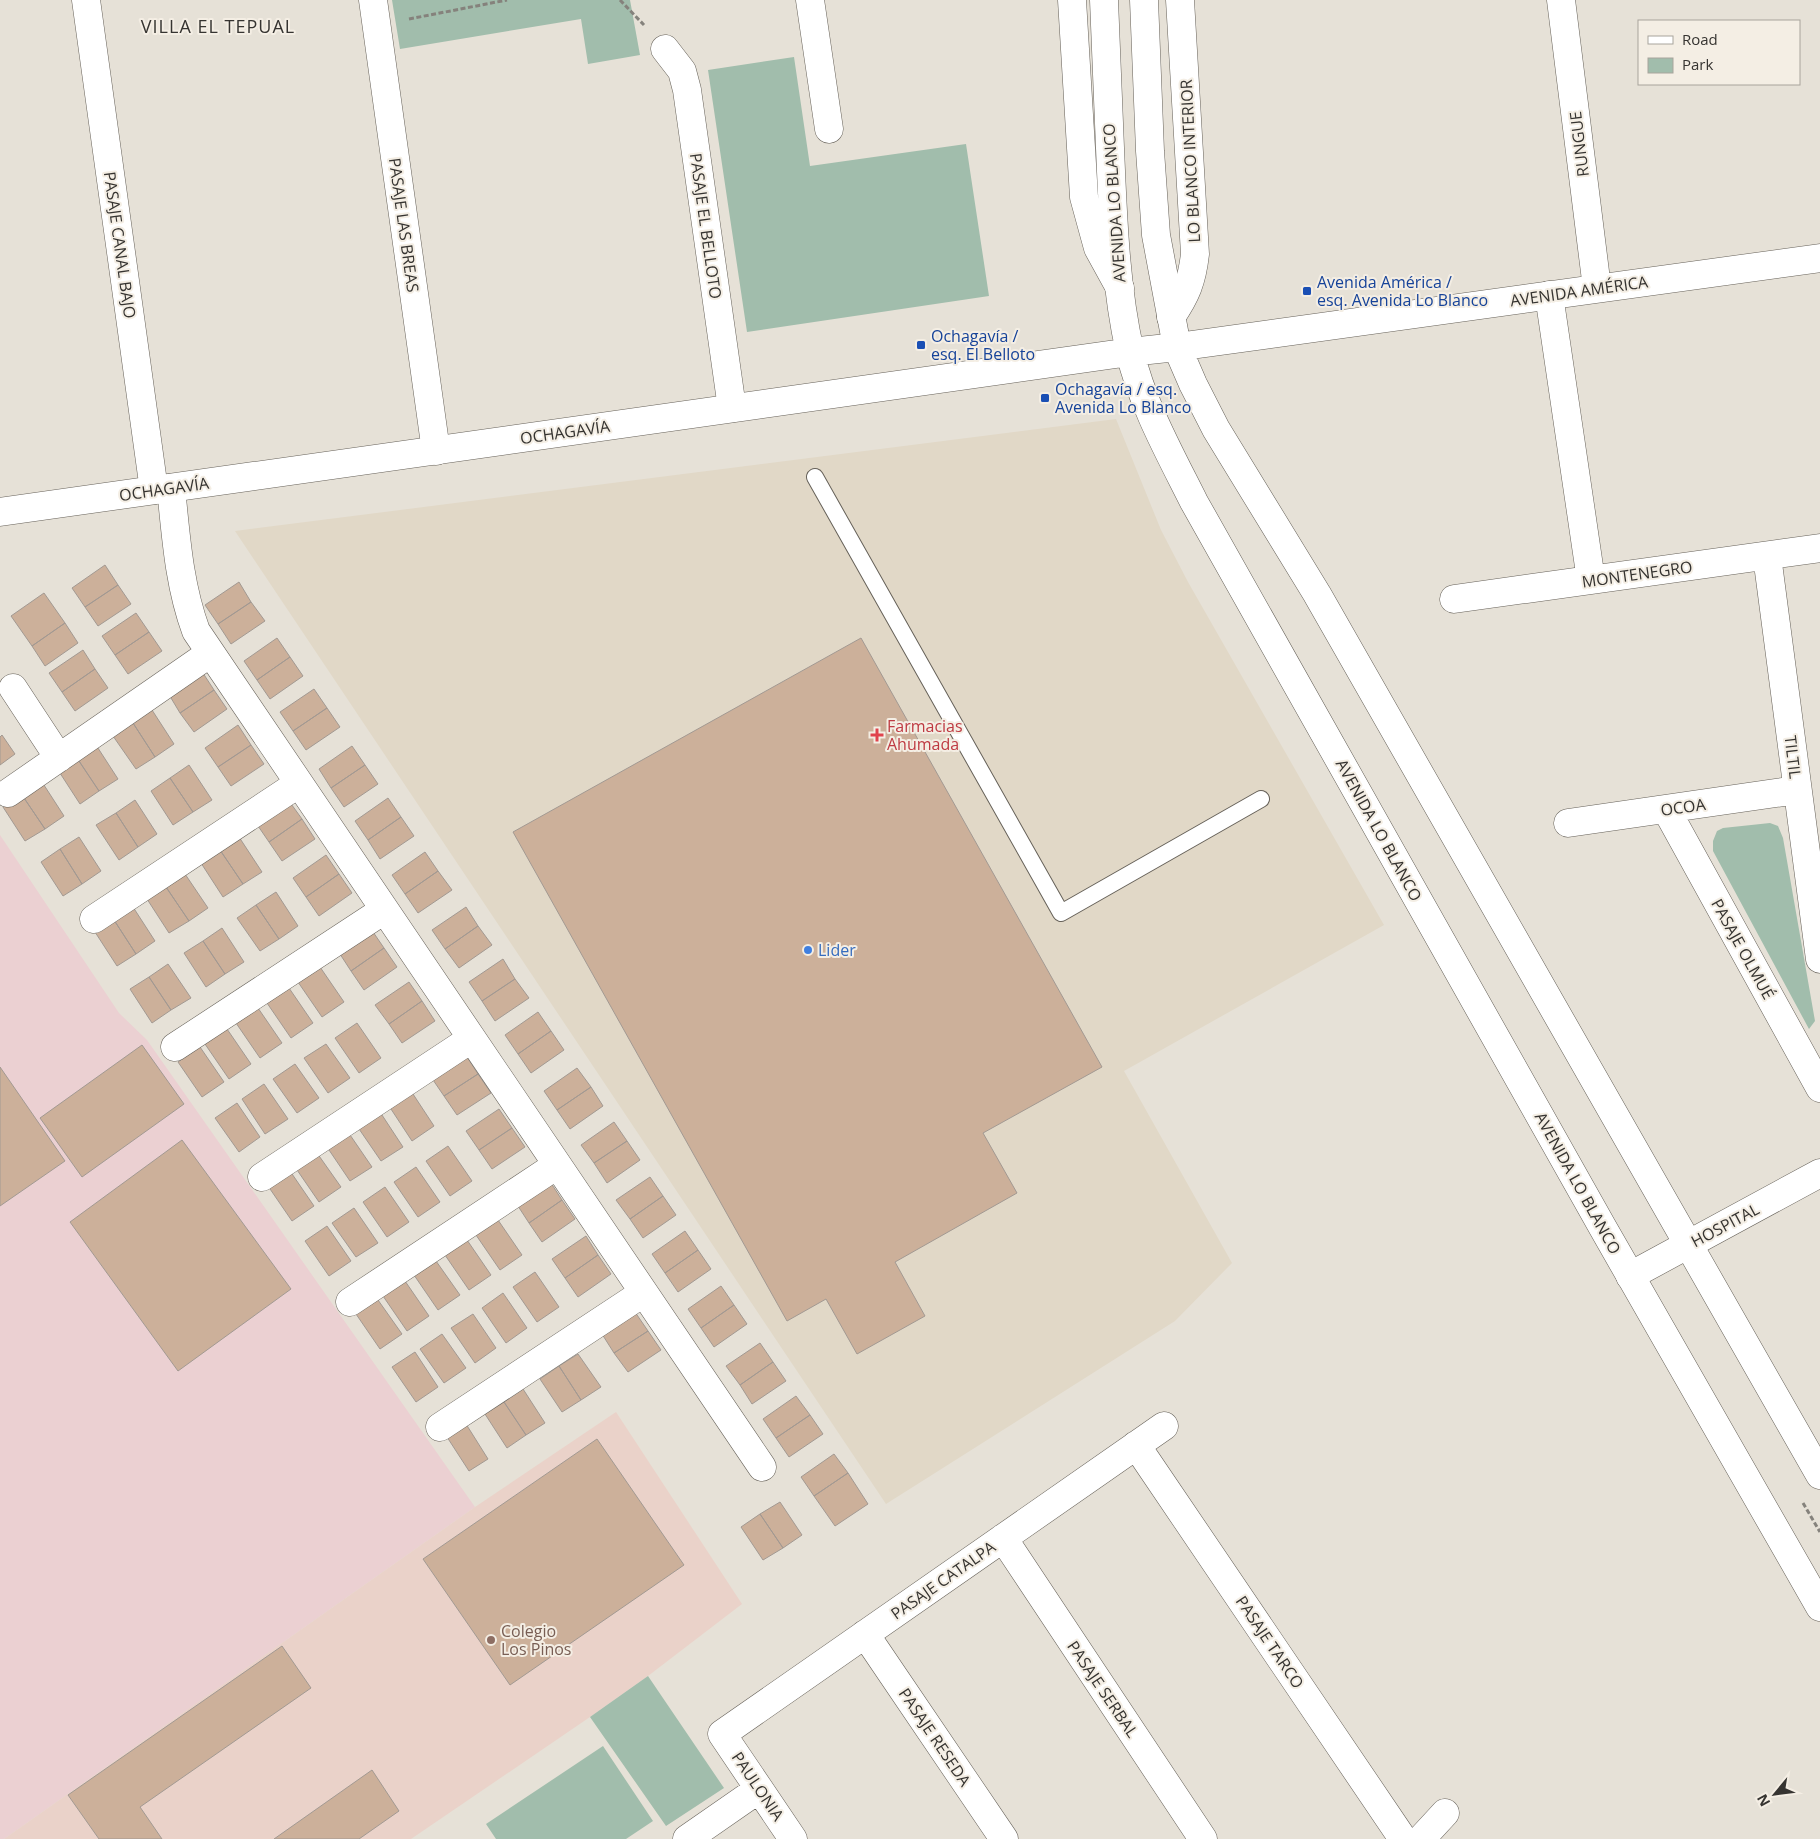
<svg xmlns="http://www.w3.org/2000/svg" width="1820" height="1839" font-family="'Open Sans',sans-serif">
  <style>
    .built { fill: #e1d8c7 }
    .industrial { fill: #ebd0d2 }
    .education { fill: #ead2c9 }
    .green { fill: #a1bdac }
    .building { fill: #ccb09a; stroke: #a29992 }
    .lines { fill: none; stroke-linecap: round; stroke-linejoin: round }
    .service-casing { stroke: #666159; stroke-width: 18 }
    .minor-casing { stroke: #666159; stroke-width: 29 }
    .secondary-casing { stroke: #666159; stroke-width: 29 }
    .path { stroke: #85827c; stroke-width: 3; stroke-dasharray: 5 2.5; stroke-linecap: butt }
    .service { stroke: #fff; stroke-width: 16 }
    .minor { stroke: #fff; stroke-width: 28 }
    .secondary { stroke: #fff; stroke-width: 28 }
    .transit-dot { fill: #1a4fb4; stroke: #f4eee4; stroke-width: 2 }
    .health-dot { fill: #e0444e; stroke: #f4eee4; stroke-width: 2 }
    .shop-dot { fill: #3f7fe0; stroke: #f4eee4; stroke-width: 2 }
    .education-dot { fill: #8d6e63; stroke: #f4eee4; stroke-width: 2 }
    .labels { text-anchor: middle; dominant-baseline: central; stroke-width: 4; stroke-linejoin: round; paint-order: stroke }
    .street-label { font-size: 16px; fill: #363431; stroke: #f4eee4 }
    .transit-label { font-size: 16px; fill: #164399; stroke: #f4eee4; text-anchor: start }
    .health-label { font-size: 16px; fill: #be3a42; stroke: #f4eee4; text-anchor: start }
    .shop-label { font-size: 16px; fill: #366cbe; stroke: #f4eee4; text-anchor: start }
    .education-label { font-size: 16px; fill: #785e54; stroke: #f4eee4; text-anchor: start }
    .neighbourhood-label { font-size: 18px; letter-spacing: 1px; fill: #363431; stroke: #f4eee4 }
  </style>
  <rect width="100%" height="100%" fill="#e6e1d7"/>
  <path class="built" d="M1116 419 1161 530 1188 582 1384 925 1124 1071 1232 1263 1175 1321 886 1504 235 531Z"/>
  <path class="industrial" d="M0 835 119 1013 147 1040 475 1507 4 1839H0Z"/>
  <path class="education" d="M616 1412 742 1604 648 1676 590 1717 411 1839H4L475 1507Z"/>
  <path class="green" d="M392 0H630L640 55 588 64 581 19 400 49Z
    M794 57 810 166 966 144 989 296 747 332 708 70Z
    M1770 823 1778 826 1783 838 1815 1021 1809 1029 1713 851V841L1717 831 1723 828Z
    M648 1676 724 1788 666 1826 590 1717Z
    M603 1746 653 1821 626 1839H496L486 1824Z"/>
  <path class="building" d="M105 565 118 585 85 607 72 588Z
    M239 582 251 602 218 624 205 605Z
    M118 585 131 604 98 626 85 607Z
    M44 593 65 623 32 646 11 616Z
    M251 602 265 621 231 644 218 624Z
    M136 613 149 632 115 655 102 636Z
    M65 623 78 643 45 666 32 646Z
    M149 632 162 651 128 674 115 655Z
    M277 638 290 657 257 680 244 661Z
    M861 638 1102 1067 983 1133 1017 1193 895 1262 925 1316 857 1354 826 1299 787 1321 513 832Z
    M83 650 95 669 62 692 49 673Z
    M290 657 303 676 270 699 257 680Z
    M95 669 108 688 75 711 62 692Z
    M201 670 214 690 180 713 168 693Z
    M314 689 327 708 293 731 280 712Z
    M214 690 227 709 194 732 180 713Z
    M327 708 340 727 306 750 293 731Z
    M152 710 174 744 155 757 133 723Z
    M133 723 155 757 136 769 113 736Z
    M238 725 251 745 218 767 205 748Z
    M2 735 15 754 0 765V737Z
    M96 745 118 779 99 791 77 758Z
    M251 745 264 764 231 786 218 767Z
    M352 746 365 765 331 788 319 769Z
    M77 758 99 791 80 804 58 770Z
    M189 765 212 800 193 812 170 778Z
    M365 765 378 784 344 807 331 788Z
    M170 778 193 812 173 825 151 791Z
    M42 782 64 816 45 829 22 795Z
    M22 795 45 829 25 841 3 807Z
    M388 798 401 817 368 840 355 821Z
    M135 800 157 834 138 847 116 813Z
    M289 801 302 819 269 842 256 823Z
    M116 813 138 847 119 860 96 825Z
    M401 817 414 836 380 859 368 840Z
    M302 819 315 839 282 861 269 842Z
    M79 837 101 871 82 884 60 849Z
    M239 837 262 872 243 884 220 850Z
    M60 849 82 884 63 896 41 862Z
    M220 850 243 884 223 897 201 863Z
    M425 852 438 871 405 894 392 875Z
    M326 855 339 874 306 897 293 878Z
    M438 871 452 890 418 913 405 894Z
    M185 874 208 908 189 921 166 887Z
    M339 874 352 893 319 916 306 897Z
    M166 887 189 921 169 933 147 899Z
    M276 892 298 926 279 939 256 905Z
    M256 905 279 939 260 951 237 918Z
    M133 907 155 941 136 954 114 920Z
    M466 907 478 926 445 949 432 930Z
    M114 920 136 954 117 966 95 932Z
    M478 926 492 945 459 968 445 949Z
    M222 928 244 962 225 974 203 941Z
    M371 929 384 948 351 971 338 951Z
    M203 941 225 974 206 987 184 953Z
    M384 948 397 967 364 990 351 971Z
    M503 959 515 979 482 1001 469 982Z
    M168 964 191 998 171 1010 149 977Z
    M320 967 344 1002 322 1017 298 982Z
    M149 977 171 1010 152 1023 130 989Z
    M515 979 529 998 495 1021 482 1001Z
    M409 982 422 1001 389 1024 375 1005Z
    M289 988 313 1023 291 1038 267 1003Z
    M422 1001 435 1021 402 1043 389 1024Z
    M258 1008 282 1043 260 1058 236 1023Z
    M538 1012 551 1031 518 1054 505 1035Z
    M357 1023 381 1058 359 1073 335 1038Z
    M227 1029 251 1064 229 1079 205 1044Z
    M551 1031 564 1050 531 1073 518 1054Z
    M326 1044 350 1078 328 1093 304 1058Z
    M142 1045 184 1104 82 1177 40 1118Z
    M200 1047 224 1082 202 1097 178 1062Z
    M465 1054 478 1074 444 1096 431 1077Z
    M295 1064 319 1098 297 1113 273 1079Z
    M0 1067 65 1161 0 1206Z
    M577 1068 591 1087 557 1110 544 1091Z
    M478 1074 491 1093 457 1115 444 1096Z
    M264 1084 288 1119 265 1134 242 1099Z
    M591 1087 603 1106 570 1129 557 1110Z
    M411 1091 434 1126 412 1141 389 1106Z
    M237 1103 260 1137 239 1152 215 1118Z
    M499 1109 512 1128 479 1150 466 1131Z
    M380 1112 403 1147 381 1161 357 1126Z
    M614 1122 627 1141 594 1163 581 1145Z
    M512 1128 525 1147 492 1169 479 1150Z
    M348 1132 372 1167 350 1181 327 1147Z
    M182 1140 291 1289 178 1371 70 1222Z
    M627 1141 640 1160 607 1183 594 1163Z
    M448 1146 472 1181 450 1196 426 1161Z
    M317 1153 341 1187 319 1202 295 1167Z
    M416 1167 440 1202 418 1217 394 1182Z
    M290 1171 314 1206 292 1221 268 1186Z
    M650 1177 663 1196 630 1219 616 1200Z
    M549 1180 562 1200 529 1223 516 1203Z
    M385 1187 409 1222 387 1237 363 1202Z
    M663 1196 676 1215 643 1238 630 1219Z
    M562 1200 575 1219 542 1242 529 1223Z
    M354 1208 378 1243 356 1257 332 1223Z
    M498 1220 522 1255 500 1270 476 1235Z
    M327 1226 351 1261 329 1276 305 1241Z
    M685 1231 698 1250 665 1273 652 1254Z
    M586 1236 598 1255 565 1278 552 1259Z
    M467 1240 491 1275 469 1290 445 1255Z
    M698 1250 711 1269 678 1292 665 1273Z
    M598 1255 611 1274 578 1297 565 1278Z
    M436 1261 460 1295 438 1310 414 1275Z
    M535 1272 559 1307 537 1322 513 1287Z
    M405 1281 429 1316 407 1331 383 1296Z
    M721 1286 734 1305 701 1328 688 1309Z
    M503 1293 527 1328 506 1343 482 1308Z
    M378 1300 402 1334 380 1349 356 1314Z
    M734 1305 747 1324 714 1347 701 1328Z
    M635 1312 648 1331 614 1353 602 1334Z
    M473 1314 496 1348 475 1363 451 1328Z
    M648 1331 661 1350 628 1372 614 1353Z
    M442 1334 466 1368 444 1383 420 1349Z
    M760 1343 773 1362 740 1385 726 1366Z
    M415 1352 438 1387 416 1402 392 1367Z
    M578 1354 601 1387 581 1400 559 1366Z
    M773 1362 786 1381 752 1404 740 1385Z
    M559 1366 581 1400 562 1412 540 1379Z
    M523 1389 545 1423 526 1435 504 1402Z
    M796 1396 810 1415 776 1438 763 1419Z
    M504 1402 526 1435 507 1448 485 1414Z
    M810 1415 823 1434 789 1457 776 1438Z
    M466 1424 488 1459 469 1471 447 1437Z
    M597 1439 684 1565 510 1685 423 1559Z
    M834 1454 848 1473 814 1496 801 1477Z
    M848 1473 868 1504 835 1526 814 1496Z
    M780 1502 802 1535 783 1548 760 1514Z
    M760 1514 783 1548 763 1560 741 1527Z
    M282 1646 311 1688 140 1807 162 1839H99L68 1795Z
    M372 1770 399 1811 359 1839H274Z"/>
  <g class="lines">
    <defs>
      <path id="service" d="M815 477 1061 913 1261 799"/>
      <path id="minor" d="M86 0 154 490
        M373 0 436 451
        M810 0 829 129
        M1072 0 1084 197 1098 248 1120 288
        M1561 0 1597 288
        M665 49 682 71 687 90 732 408
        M1549 295 1591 580
        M1171 317C1186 295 1192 281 1195 254L1180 0
        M171 488C176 537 179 585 196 631L762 1467
        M1767 556 1820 959
        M1454 599 1820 548
        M13 688 59 758
        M8 793 209 654
        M1666 809 1820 1088
        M1568 823 1797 790
        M94 919 298 784
        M175 1047 384 910
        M262 1177 471 1039
        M1630 1276 1820 1173
        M350 1302 557 1165
        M440 1427 643 1293
        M1136 1445 1403 1839
        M1003 1538 1203 1839
        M865 1634 1004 1839
        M687 1839 759 1789
        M793 1839 722 1734 1164 1426
        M1421 1839 1445 1813"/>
      <path id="secondary" d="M1104 0C1106 49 1108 99 1110 148 1113 216 1115 285 1130 352 1142 404 1170 454 1194 502L1603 1228 1820 1607
        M1144 0 1150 151 1156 235 1177 347 1193 384 1216 429 1317 594 1820 1475
        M0 512 1130 352 1177 347 1820 258"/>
    </defs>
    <use href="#service" class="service-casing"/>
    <use href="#minor" class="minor-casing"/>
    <use href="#secondary" class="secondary-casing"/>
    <path class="path" d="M620 0 644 25
      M409 19 507 0
      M1803 1503 1820 1532"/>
    <use href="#service" class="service"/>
    <use href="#minor" class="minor"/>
    <use href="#secondary" class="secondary"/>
  </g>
  <g class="transit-dot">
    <rect x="1302" y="286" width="10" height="10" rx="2.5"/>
    <rect x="916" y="340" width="10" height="10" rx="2.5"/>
    <rect x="1040" y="393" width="10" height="10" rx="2.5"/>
  </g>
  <path class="health-dot" d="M874.5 727.5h5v5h5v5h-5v5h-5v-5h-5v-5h5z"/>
  <circle class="shop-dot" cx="808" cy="950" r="5"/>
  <circle class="education-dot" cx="491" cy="1640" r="5"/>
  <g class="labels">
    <g class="street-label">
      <text transform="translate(1579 144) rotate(-97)">RUNGUE</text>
      <text transform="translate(1190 161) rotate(-93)">LO BLANCO INTERIOR</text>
      <text transform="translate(1114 203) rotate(-94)">AVENIDA LO BLANCO</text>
      <text transform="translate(404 225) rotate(82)">PASAJE LAS BREAS</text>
      <text transform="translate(706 226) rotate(82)">PASAJE EL BELLOTO</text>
      <text transform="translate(120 245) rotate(82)">PASAJE CANAL BAJO</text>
      <text transform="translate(1579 291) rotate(-8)">AVENIDA AMÉRICA</text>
      <text transform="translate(565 432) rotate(-8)">OCHAGAVÍA</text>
      <text transform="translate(164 489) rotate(-8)">OCHAGAVÍA</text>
      <text transform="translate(1637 574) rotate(-8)">MONTENEGRO</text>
      <text transform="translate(1793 757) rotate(83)">TILTIL</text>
      <text transform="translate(1683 807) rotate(-8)">OCOA</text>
      <text transform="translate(1379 830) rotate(61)">AVENIDA LO BLANCO</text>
      <text transform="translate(1743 949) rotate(61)">PASAJE OLMUÉ</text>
      <text transform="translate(1578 1183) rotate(61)">AVENIDA LO BLANCO</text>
      <text transform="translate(1725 1225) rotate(-28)">HOSPITAL</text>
      <text transform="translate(943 1580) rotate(-35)">PASAJE CATALPA</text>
      <text transform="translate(1270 1642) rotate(56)">PASAJE TARCO</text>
      <text transform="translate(1103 1689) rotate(56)">PASAJE SERBAL</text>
      <text transform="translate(935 1737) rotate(56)">PASAJE RESEDA</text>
      <text transform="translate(758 1786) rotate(56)">PAULONIA</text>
    </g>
    <g class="transit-label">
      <text x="1317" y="282">Avenida América /<tspan x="1317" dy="18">esq. Avenida Lo Blanco</tspan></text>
      <text x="931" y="336">Ochagavía /<tspan x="931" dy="18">esq. El Belloto</tspan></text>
      <text x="1055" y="389">Ochagavía / esq.<tspan x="1055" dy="18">Avenida Lo Blanco</tspan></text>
    </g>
    <g class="health-label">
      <text x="887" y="726">Farmacias<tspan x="887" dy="18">Ahumada</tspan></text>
    </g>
    <g class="shop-label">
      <text x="818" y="950">Lider</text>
    </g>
    <g class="education-label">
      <text x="501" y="1631">Colegio<tspan x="501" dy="18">Los Pinos</tspan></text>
    </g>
    <g class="neighbourhood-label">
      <text x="218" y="26">VILLA EL TEPUAL</text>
    </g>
  </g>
  <rect x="1638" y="20" width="162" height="65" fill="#f4eee4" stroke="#a8a49c"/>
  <rect x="1648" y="36" width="25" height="8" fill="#ffffff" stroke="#a8a49c"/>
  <text x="1682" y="45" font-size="15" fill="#363431">Road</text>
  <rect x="1648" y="58" width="25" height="15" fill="#a1bdac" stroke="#a8a49c"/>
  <text x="1682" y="70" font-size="15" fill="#363431">Park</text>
  <g transform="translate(1775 1794) rotate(241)" stroke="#f4eee4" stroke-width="4" paint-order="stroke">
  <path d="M0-4L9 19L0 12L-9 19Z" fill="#363431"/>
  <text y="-8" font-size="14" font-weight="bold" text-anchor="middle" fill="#363431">N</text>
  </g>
</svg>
